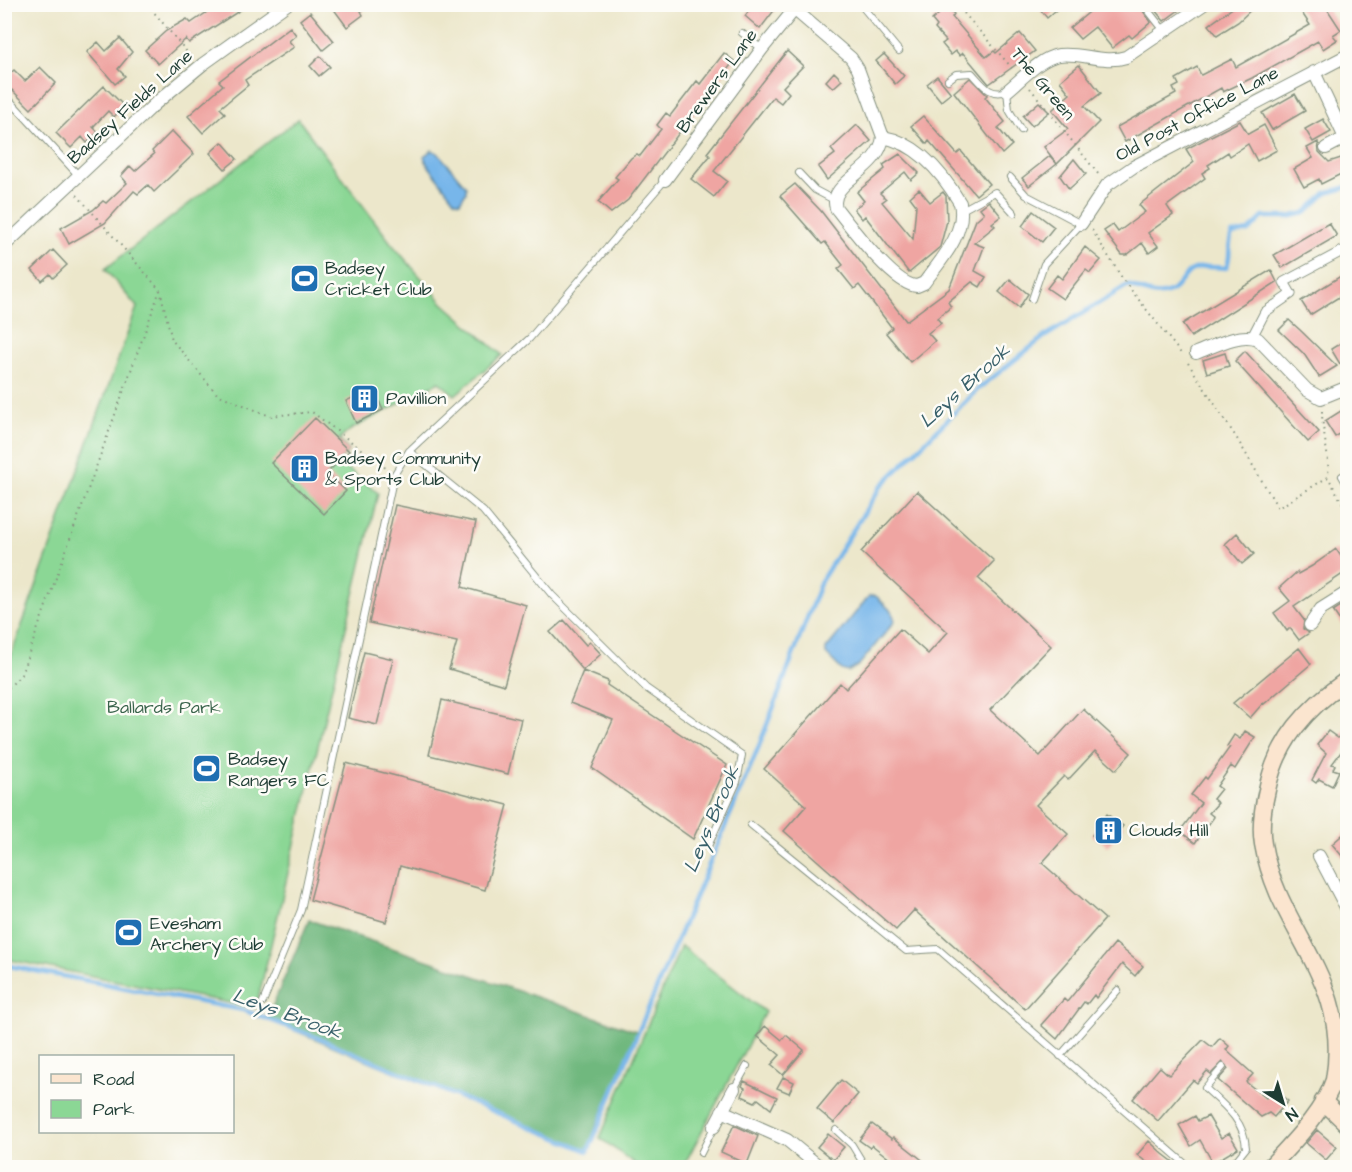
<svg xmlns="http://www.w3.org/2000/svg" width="1352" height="1172" font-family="'Architects Daughter',sans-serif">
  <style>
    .green { fill: #8bd795; stroke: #558a64; stroke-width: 1.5 }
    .forest { fill: #70b87e; stroke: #487a59; stroke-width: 1.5 }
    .water { fill: #77b6ea; stroke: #4b7a8f; stroke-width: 1.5 }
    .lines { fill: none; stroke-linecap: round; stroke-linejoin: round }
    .stream { stroke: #77b6ea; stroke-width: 4.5 }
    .building { fill: #efa5a2 }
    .service-casing { stroke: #869280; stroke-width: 8 }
    .pedestrian-casing { stroke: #869280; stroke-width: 11 }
    .minor-casing { stroke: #869280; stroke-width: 14 }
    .secondary-casing { stroke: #869280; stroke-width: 19 }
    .path { stroke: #869280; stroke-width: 2; stroke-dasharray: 1.5 4.5; stroke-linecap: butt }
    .service { stroke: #fff; stroke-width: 6 }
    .pedestrian { stroke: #fff; stroke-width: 9 }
    .minor { stroke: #fff; stroke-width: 12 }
    .secondary { stroke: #fbe5cf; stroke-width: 16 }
    .labels { text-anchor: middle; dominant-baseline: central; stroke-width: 5; stroke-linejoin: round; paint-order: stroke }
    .street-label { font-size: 18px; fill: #1f3d34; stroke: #fdfcf7 }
    .poi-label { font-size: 18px; fill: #1f3d34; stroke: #fdfcf7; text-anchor: start }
    .park-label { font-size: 18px; fill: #3a644c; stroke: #fdfcf7 }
    .water-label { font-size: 20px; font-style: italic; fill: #39616b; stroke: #fdfcf7 }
  </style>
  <rect width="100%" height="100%" fill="#fdfcf7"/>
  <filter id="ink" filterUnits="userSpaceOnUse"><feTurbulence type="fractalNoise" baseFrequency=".0167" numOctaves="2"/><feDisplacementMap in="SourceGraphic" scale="12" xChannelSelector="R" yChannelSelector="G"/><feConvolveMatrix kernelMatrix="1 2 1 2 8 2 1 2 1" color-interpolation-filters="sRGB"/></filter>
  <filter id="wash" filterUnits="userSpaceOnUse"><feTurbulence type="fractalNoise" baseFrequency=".008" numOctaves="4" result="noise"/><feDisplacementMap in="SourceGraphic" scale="24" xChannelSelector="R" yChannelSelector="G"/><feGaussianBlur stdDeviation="1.35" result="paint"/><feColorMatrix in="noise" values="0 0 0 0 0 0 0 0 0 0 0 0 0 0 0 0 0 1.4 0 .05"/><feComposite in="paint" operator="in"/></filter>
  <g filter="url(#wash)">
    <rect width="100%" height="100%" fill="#ece7cb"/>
    <path class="green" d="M298 119 391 243 443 303 502 355 455 395 439 382 350 430 339 440 349 451 339 462 378 493 256 1008 5 959 4 675 137 307 105 269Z
      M681 946 765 1012 683 1167H639L600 1138Z"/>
    <path class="forest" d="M309 920 639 1032 596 1127 588 1151 267 1019Z"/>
    <path class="water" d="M432 150 438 153 466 186V192L460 202 454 200 427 164 424 156Z
      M869 596H876L892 612 895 621 859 665 848 672 842 670 826 654V649Z"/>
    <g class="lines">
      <path class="stream" d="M4 965 243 1010 316 1037 588 1151 759 746 821 581 881 486 978 389 1044 337 1128 285C1142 291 1158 300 1173 290 1179 286 1183 277 1189 272 1199 265 1215 267 1226 268 1232 257 1227 246 1232 234L1249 231 1263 217H1288L1305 213 1326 193 1348 187"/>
    </g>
    <g id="blocks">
      <path class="building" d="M219 4H250L189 43 186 39 158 64 145 50 166 31 187 19 191 23Z
        M330 4H370L361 11 363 15 347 27Z
        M754 4H779L760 29 745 16Z
        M1036 4H1063L1047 18Z
        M1099 4H1138L1151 22 1132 38 1129 35 1112 48 1095 27 1080 39 1070 28Z
        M1150 4H1187L1164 21Z
        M1238 4H1257L1238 22 1217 35 1209 25Z
        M1296 4H1324L1341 30 1333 35 1337 40 1323 49 1318 41 1252 78 1223 92 1221 88 1125 142 1117 127 1176 94 1173 88 1179 85 1176 79 1197 67 1201 75 1232 59 1236 67 1310 25Z
        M947 7 954 14 952 17 986 57 994 51 996 53 1020 33 1035 51 989 84 963 53 960 56 956 51 951 55 942 44 946 41 935 29 937 26 932 20Z
        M310 12 334 41 323 50 300 20Z
        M290 27 296 35 289 41 294 47 245 80 248 85 220 108 225 113 203 133 188 116 223 85 219 81Z
        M120 38 132 52 118 69 125 76 115 84 87 52 98 42 106 51Z
        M787 51 803 66 783 87 789 93 781 103 773 97 714 171 727 181 714 197 691 179 710 156 707 153Z
        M724 53 734 61 628 200 611 213 598 202 618 179 615 177 631 158 637 154 640 156 661 129 657 125 666 113 670 116 697 81 700 84Z
        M884 54 904 76 895 84 876 61Z
        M320 56 330 67 319 76 310 66Z
        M1079 65 1101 93 1084 106 1099 122 1057 164 1044 147 1068 129 1052 110 1070 94 1060 81Z
        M40 67 56 83 31 109 12 90 10 92 4 89V79L14 70 25 81Z
        M834 72 842 80 833 88 826 81Z
        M937 76 951 93 941 101 927 84Z
        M970 78 987 95 985 97 1005 122 998 128 1012 145 1002 154 954 92Z
        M104 86 124 106 114 117 108 111 93 127 98 132 87 143 82 137 71 148 56 133Z
        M1295 94 1305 111 1272 130 1262 113Z
        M1039 102 1049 112 1032 126 1023 116Z
        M923 116 957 154 961 151 989 184 976 195 929 141 927 144 911 126Z
        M1323 119 1331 132 1313 142 1305 129Z
        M1240 121 1248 134 1264 125 1277 150 1257 161 1248 144 1230 156 1228 152 1208 165 1210 168 1202 173 1205 178 1167 206 1173 215 1148 233 1158 246 1149 253 1142 243 1127 255H1122L1104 231 1113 225 1118 232 1145 212 1139 205 1194 162 1186 149Z
        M857 125 871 141 827 180 818 167 835 154 831 149Z
        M172 131 194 154 154 192 148 185 138 194 134 191 105 223 69 244 61 228 93 210 103 201 106 203 127 183 121 176 130 166 135 171 154 154 152 151Z
        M222 142 237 159 225 169 210 153Z
        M1318 142 1319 152 1329 162 1347 156V171L1321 184 1319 179 1304 187 1294 169 1313 158 1307 148Z
        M900 154 919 173 911 180 905 172 880 193 886 199 882 202 913 239 916 205 910 197 919 189 930 202 943 192 946 196 947 221 940 247 909 273 865 216 862 219 854 209 864 201 857 192 885 169 883 165Z
        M1050 156 1057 164 1029 186 1022 178Z
        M1074 159 1086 174 1069 189 1060 176Z
        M795 184 821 211 906 321 949 289 976 220 984 213 980 208 989 201 1001 216 992 223 995 226 974 243 984 247 975 271 986 277 980 287 972 282 948 302 951 307 937 318 941 323 928 333 935 341 910 362 886 333 892 328 873 303 859 285 854 289 838 269 843 265 825 242 822 244 780 196Z
        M1033 211 1054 227 1042 242 1022 226Z
        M1329 223 1337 236 1282 268 1274 255Z
        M1085 247 1101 260 1090 273 1086 270 1063 299 1047 288 1057 275 1062 279Z
        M53 250 67 265 53 278 50 274 42 281 32 270Z
        M1271 270 1277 282 1191 337 1182 324Z
        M1347 272V292L1310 315 1301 301Z
        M1010 279 1028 294 1019 308 999 292Z
        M1289 320 1300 330 1337 366 1319 377 1304 354 1279 330Z
        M1347 339V359L1340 364 1331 349Z
        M1245 351 1319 432 1308 442 1235 361Z
        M1225 353 1229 366 1207 373 1203 360Z
        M373 388 383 410 356 423 346 401Z
        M1347 407V429L1335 437 1325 421Z
        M315 418 349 451 327 473 346 491 324 514 271 463Z
        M917 491 994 561 978 578 1051 646 990 710 1040 756 1083 709 1131 753 1116 770 1095 751 1068 780 1064 776 1036 805 1068 834 1042 863 1105 919 1025 1009 914 910 896 930 784 831 806 806 764 769 840 683 846 689 900 629 928 654 948 632 861 552Z
        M395 505 476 522 462 587 526 605 504 685 449 669 457 642 369 623Z
        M1237 533 1254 554 1242 564 1225 544Z
        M1336 549 1347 565V571L1294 607 1304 620 1303 629 1309 633 1299 640 1290 628 1287 631 1274 613 1290 601 1279 588 1297 572 1298 574 1312 566Z
        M1347 602V631L1333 611Z
        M564 620 586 645 590 642 601 654 583 670 550 632Z
        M1299 648 1311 664 1264 704 1263 703 1250 718 1233 703Z
        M364 652 393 659 377 725 348 718Z
        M583 671 608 681 607 685 727 765 693 839 592 768 613 720 570 703Z
        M442 700 521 719 508 774 429 755Z
        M1347 729V744L1332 764 1335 765 1333 769 1339 771 1332 786 1319 779 1316 783 1312 780 1326 753 1317 745 1328 731 1338 738Z
        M1245 731 1255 737 1235 769 1231 766 1217 786 1221 789 1213 799 1218 803 1209 813 1214 817 1195 843 1180 831 1201 803 1191 795 1205 777 1207 779 1230 747 1227 746 1234 735 1240 739Z
        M346 763 508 805 485 890 400 866 386 922 310 900Z
        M1107 814 1123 826 1108 846 1092 835Z
        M1347 831V862L1332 844Z
        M1115 943 1143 966 1135 976 1122 964 1096 998 1094 995 1087 1004 1084 1002 1057 1039 1041 1025 1064 999 1067 1002Z
        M765 1026 782 1040 786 1035 804 1050 783 1075 771 1065 780 1055 757 1036Z
        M1220 1038 1229 1046 1226 1050 1253 1074 1246 1082 1266 1098 1274 1089 1288 1101 1274 1117 1269 1113 1261 1117 1218 1080 1228 1069 1223 1062 1211 1074 1207 1071 1197 1083 1193 1080 1158 1121 1133 1099 1160 1067 1169 1075 1203 1040 1212 1047Z
        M783 1077 794 1082 789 1093 777 1088Z
        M841 1080 858 1094 834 1123 817 1109Z
        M744 1081 777 1097 771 1109 758 1099 755 1102 742 1096 745 1088 742 1086Z
        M1195 1116 1198 1121 1208 1116 1221 1138 1229 1133 1238 1148 1213 1163 1200 1140 1191 1146 1179 1125Z
        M872 1124 892 1139 893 1137 931 1167H900L872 1145 870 1148 859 1140Z
        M734 1125 758 1136 747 1164 721 1152Z
        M1317 1130 1337 1147 1326 1160 1306 1143Z
        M828 1134 844 1147 833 1160 817 1147Z
        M1149 1141 1163 1154 1180 1167H1153L1137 1155Z"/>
    </g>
  </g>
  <g filter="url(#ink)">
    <use href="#blocks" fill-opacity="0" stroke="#869280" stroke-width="1.5"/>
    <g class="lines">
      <defs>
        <path id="service" d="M860 4 899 51
          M1143 4 1165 32
          M742 33 762 49
          M948 80 956 74 972 73C983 85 990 97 1007 91L1009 110 1021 130
          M4 94 79 176
          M799 173 815 190 834 200
          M1010 177 1026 195 1081 224 1044 264 1032 299
          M962 210 995 192 1014 213
          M409 451 483 511 552 595 646 688 742 755 737 782 708 846
          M1342 476 1348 486
          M751 825 906 951 938 949 1190 1168
          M263 1002 301 910 394 475 409 451 530 338 665 180
          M1060 1056 1118 990
          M1223 1067 1205 1088C1224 1105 1245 1121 1246 1148L1230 1168
          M734 1089 747 1066
          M836 1130 852 1145 866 1168
          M701 1153 714 1127"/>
        <path id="pedestrian" d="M1252 337 1265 312 1291 294 1284 282 1348 248"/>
        <path id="minor" d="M795 10 851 58 858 69 883 137C879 171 827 182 836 208 850 226 895 286 917 286L924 283C940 261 967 233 960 203 943 174 918 143 883 137
          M1314 72 1345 138 1326 148
          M1007 91C1022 79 1040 58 1059 55 1081 52 1104 64 1126 57L1204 4
          M665 180 762 49 798 5
          M1081 224 1107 185 1133 167 1348 55
          M4 246 156 103 203 64 287 4
          M1196 353C1215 346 1239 332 1258 339L1307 390 1321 398 1348 387
          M1310 625 1321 609 1348 592
          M1319 856 1348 911
          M722 1111 787 1140 821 1168
          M714 1127 734 1089"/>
        <path id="secondary" d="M1323 1101 1348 1125
          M1269 1168C1292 1143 1323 1113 1334 1080 1352 979 1278 932 1263 844 1260 827 1263 807 1267 790 1277 740 1307 708 1348 679"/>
      </defs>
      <use href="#service" class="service-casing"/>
      <use href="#pedestrian" class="pedestrian-casing"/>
      <use href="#minor" class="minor-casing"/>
      <use href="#secondary" class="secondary-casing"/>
      <path class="path" d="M147 4 192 58
        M956 4 1012 68
        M1030 88 1099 175
        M77 195 160 290 172 340 217 394 270 416 312 412 387 469
        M1092 230 1124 281 1183 356
        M1188 363 1236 437 1278 508 1328 477 1348 513
        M1322 411C1322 433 1330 456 1328 477
        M4 692 21 675 160 290"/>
      <use href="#service" class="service"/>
      <use href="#pedestrian" class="pedestrian"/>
      <use href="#minor" class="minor"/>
      <use href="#secondary" class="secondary"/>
    </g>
  </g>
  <defs>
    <symbol id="stadium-square" viewBox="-11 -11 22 22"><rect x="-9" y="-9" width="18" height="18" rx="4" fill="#1f6fb2" stroke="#fdfcf7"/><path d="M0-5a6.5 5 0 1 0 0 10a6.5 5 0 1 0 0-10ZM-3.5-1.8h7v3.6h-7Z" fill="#fff"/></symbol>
    <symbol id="building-square" viewBox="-11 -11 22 22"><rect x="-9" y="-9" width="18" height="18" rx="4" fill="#1f6fb2" stroke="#fdfcf7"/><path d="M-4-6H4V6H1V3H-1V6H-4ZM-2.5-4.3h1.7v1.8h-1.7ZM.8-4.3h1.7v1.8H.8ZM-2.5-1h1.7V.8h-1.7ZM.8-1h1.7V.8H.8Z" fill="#fff"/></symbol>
  </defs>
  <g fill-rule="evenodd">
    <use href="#stadium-square" x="288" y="262" width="33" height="33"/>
    <use href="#building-square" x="348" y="382" width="33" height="33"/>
    <use href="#building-square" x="288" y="452" width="33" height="33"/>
    <use href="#stadium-square" x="190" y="752" width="33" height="33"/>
    <use href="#building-square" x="1092" y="814" width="33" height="33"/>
    <use href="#stadium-square" x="112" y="916" width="33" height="33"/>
  </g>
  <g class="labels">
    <g class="street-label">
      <text transform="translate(717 81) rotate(-54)">Brewers Lane</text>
      <text transform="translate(1043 84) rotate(50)">The Green</text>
      <text transform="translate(130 107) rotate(-42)">Badsey Fields Lane</text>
      <text transform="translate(1197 114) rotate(-28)">Old Post Office Lane</text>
    </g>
    <g class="poi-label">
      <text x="325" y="268">Badsey<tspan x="325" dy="21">Cricket Club</tspan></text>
      <text x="386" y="398">Pavillion</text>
      <text x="325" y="458">Badsey Community<tspan x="325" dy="21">&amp; Sports Club</tspan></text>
      <text x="228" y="759">Badsey<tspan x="228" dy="21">Rangers FC</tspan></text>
      <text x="1129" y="830">Clouds Hill</text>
      <text x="150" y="923">Evesham<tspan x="150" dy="21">Archery Club</tspan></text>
    </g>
    <g class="park-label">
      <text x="164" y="707">Ballards Park</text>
    </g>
    <g class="water-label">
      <text transform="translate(965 386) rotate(-42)">Leys Brook</text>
      <text transform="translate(712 819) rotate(-67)">Leys Brook</text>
      <text transform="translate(287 1014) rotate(20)">Leys Brook</text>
    </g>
  </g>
  <rect width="1352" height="1172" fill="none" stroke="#fdfcf7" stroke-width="24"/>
  <rect x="39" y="1055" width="195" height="78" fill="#fdfcf7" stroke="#a4b0a9" stroke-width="1.5"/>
  <rect x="51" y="1074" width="30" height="9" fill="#fbe5cf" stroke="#a4b0a9" stroke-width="1.5"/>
  <text x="93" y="1085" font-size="18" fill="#1f3d34">Road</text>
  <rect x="51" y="1100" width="30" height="18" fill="#8bd795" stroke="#a4b0a9" stroke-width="1.5"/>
  <text x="93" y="1115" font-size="18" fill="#1f3d34">Park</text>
  <g transform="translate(1283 1103) rotate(143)" stroke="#fdfcf7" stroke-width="4.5" paint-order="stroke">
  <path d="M0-4.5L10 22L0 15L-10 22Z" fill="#1f3d34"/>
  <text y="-9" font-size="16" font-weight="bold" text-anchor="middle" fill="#1f3d34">N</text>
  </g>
</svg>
